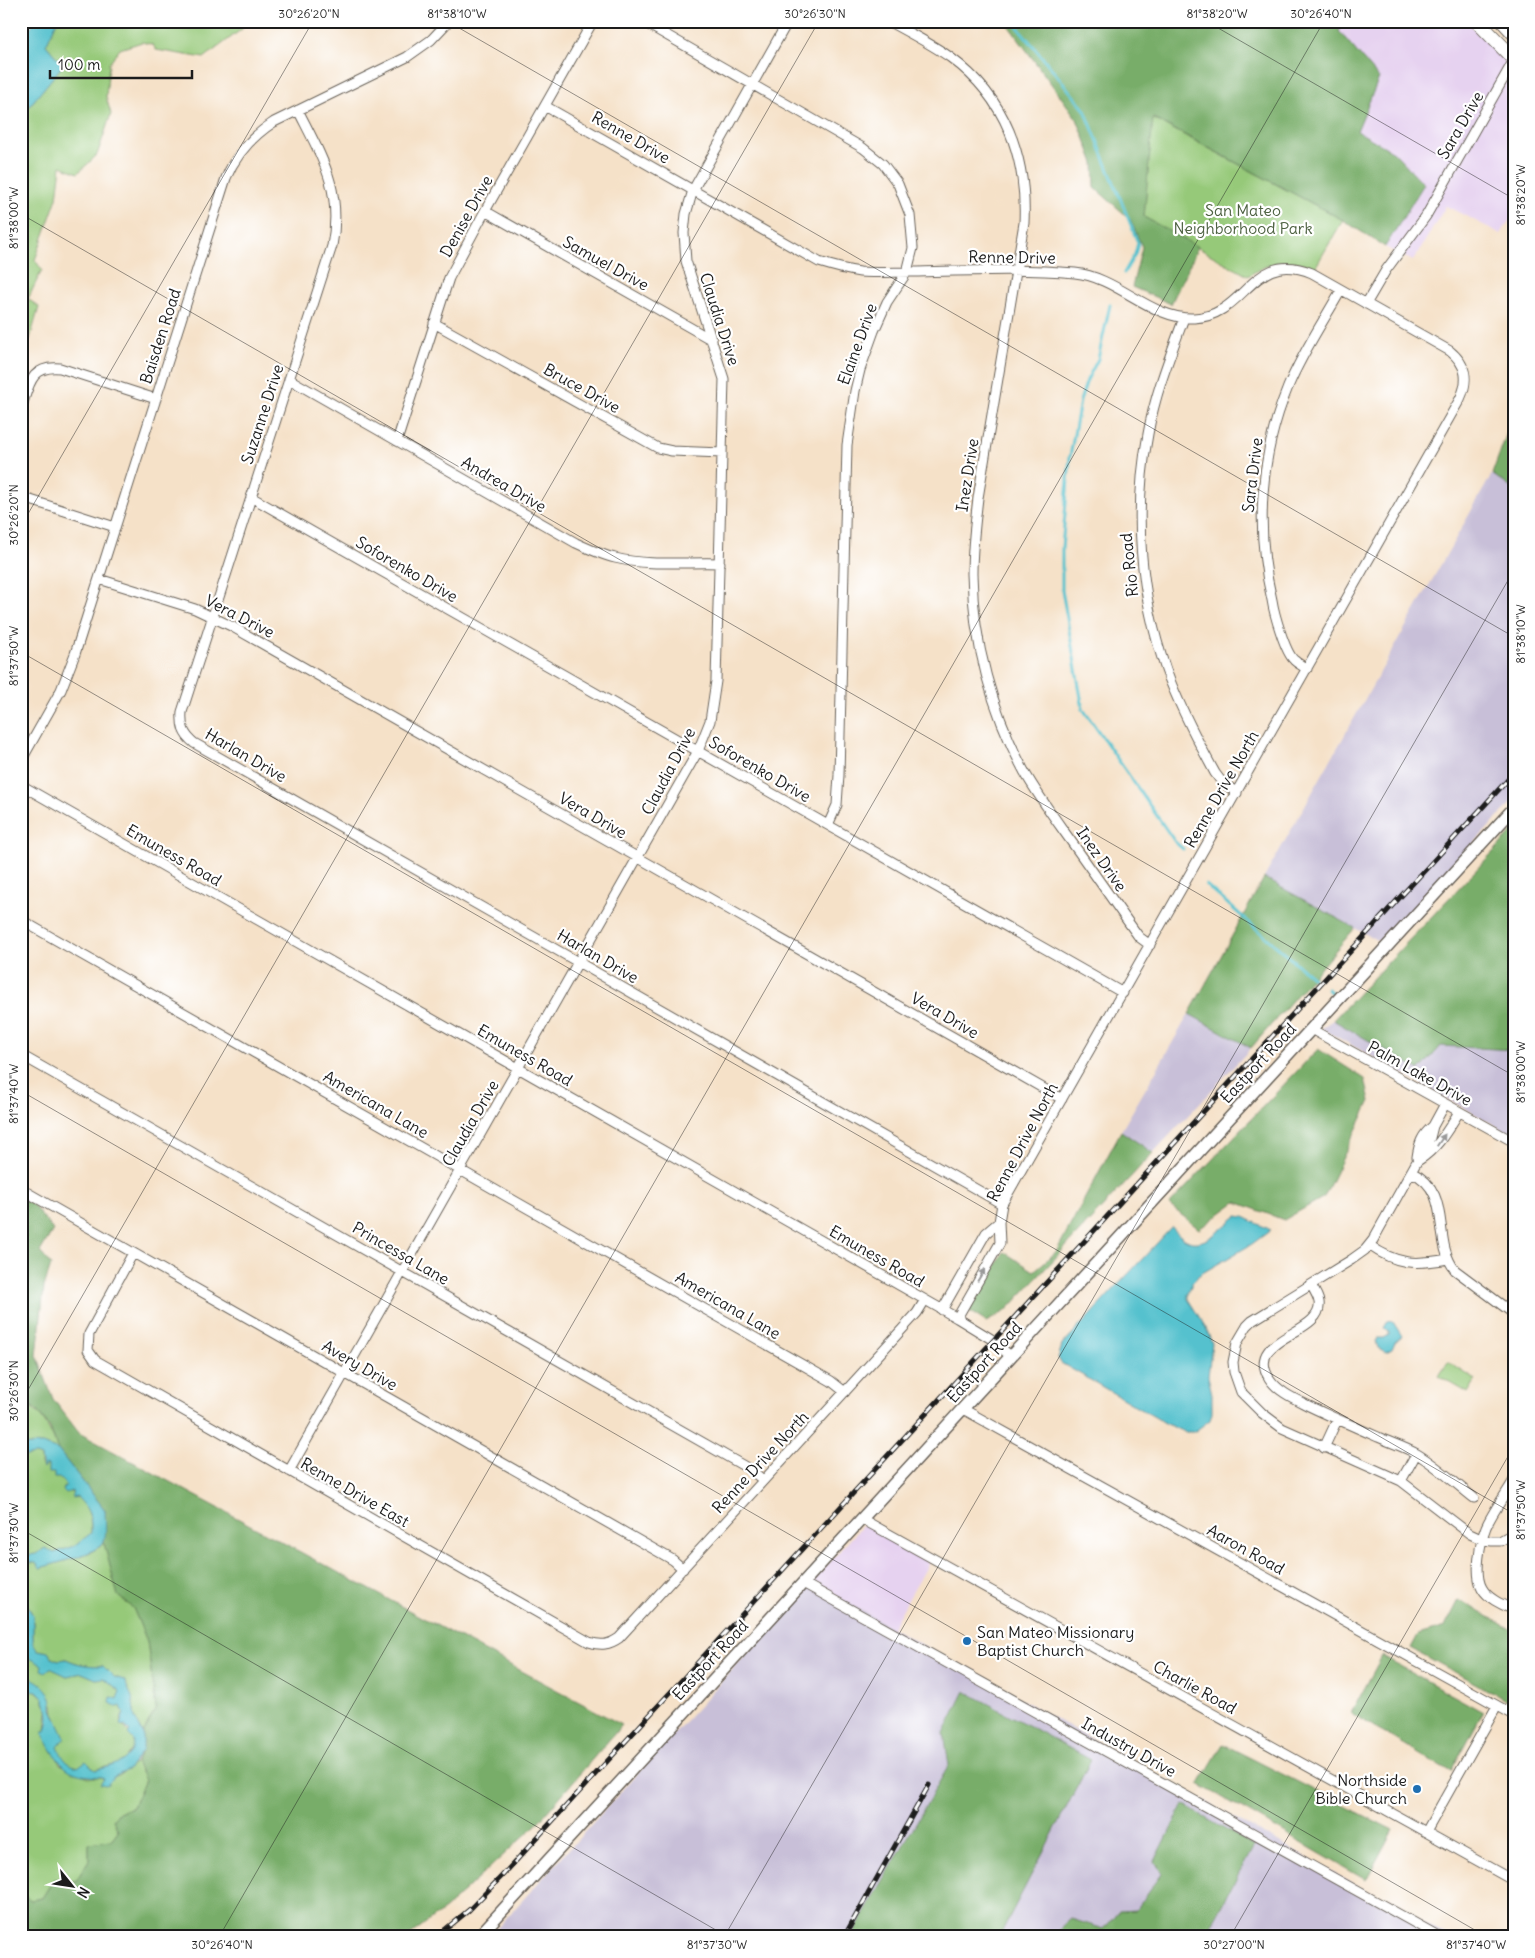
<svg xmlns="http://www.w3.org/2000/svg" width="1535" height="1958" font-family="Delius,sans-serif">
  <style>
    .built { fill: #e6d2f0 }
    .industrial { fill: #c8bfd8 }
    .green { fill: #96c979; stroke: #59724a }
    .forest { fill: #78ad69; stroke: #4a6442 }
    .water { fill: #54c1ce; stroke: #386e75 }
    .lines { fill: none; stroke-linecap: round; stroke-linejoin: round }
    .stream { stroke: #54c1ce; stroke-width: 3 }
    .minor-casing { stroke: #686158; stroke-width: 11 }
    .tertiary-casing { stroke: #686158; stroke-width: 14 }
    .primary-casing { stroke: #686158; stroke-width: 16 }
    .minor { stroke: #fff; stroke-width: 9 }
    .tertiary { stroke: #fff; stroke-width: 11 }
    .primary { stroke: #fff; stroke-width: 14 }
    .rail-casing { stroke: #1c1c1c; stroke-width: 5 }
    .rail { stroke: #fff; stroke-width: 3; stroke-dasharray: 9; stroke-linecap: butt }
    .oneway { fill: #999 }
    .ticks { fill: none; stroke: #1c1c1c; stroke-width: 1; stroke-opacity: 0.45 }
    .poi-dot { fill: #1f6fb2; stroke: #fff; stroke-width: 2 }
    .labels { text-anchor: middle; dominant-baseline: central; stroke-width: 4.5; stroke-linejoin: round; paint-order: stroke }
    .street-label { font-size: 16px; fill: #1c1c1c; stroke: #fff }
    .park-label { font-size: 16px; fill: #4d6141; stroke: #fff }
    .poi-label { font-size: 16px; fill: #1c1c1c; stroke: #fff; text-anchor: start }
    .neatline { fill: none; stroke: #1c1c1c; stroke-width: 2 }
    .ticks-label { font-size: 12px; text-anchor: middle; fill: #1c1c1c }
  </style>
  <rect width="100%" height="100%" fill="#fff"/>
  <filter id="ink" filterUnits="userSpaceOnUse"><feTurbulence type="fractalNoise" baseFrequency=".02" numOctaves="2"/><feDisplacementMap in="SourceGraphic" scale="10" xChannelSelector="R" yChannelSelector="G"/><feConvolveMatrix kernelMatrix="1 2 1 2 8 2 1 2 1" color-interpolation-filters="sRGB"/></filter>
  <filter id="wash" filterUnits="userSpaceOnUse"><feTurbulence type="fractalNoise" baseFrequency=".0096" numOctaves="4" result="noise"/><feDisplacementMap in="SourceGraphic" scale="20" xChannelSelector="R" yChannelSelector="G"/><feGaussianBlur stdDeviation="1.12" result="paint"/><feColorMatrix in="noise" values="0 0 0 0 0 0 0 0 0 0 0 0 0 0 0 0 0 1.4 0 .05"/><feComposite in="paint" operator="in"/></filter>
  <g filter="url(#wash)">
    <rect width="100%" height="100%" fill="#f5e1c8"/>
    <path class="built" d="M1346 21H1467L1514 70V213L1501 234 1446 206 1413 261 1385 247 1424 184 1394 152 1356 131 1379 78 1339 31Z
      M864 1524 930 1561 892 1628 812 1582Z"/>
    <path class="industrial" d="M1492 474 1514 490V800L1382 943 1264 878Z
      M1189 1014 1251 1048 1153 1153 1121 1131Z
      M1333 1020 1420 1070 1441 1046 1514 1050V1136L1321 1028Z
      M812 1582 892 1628 1449 1937H1205L1254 1846 1162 1874 1136 1910 1119 1911 1104 1929 1071 1919 1051 1937H999L1090 1760 944 1733 949 1765 851 1937H489Z"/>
    <path class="green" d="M57 21H245L242 29 204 58 156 50 153 45 142 42 120 49 109 64 106 97 111 114 97 155 78 173 61 166 57 198 35 260 42 270 28 299 39 307 29 342 21 347V126L24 124 27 109 63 65 46 45Z
      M1152 118 1343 220 1315 268C1291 256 1269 262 1248 276L1144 217Z
      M1448 1362 1476 1380 1468 1393 1439 1376Z
      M21 1399C42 1414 49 1426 58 1450L42 1444 21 1446Z
      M36 1455 41 1457V1465L44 1469 47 1465H49L66 1485 63 1490C84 1493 92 1514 91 1533L75 1546 53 1553 45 1548 37 1554 21 1556V1457Z
      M104 1543 118 1596 133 1608 147 1641 156 1708 143 1734 135 1718 132 1697 124 1680 114 1677 103 1666C89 1666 79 1665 66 1659 58 1661 53 1660 48 1652L38 1650 33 1644V1616L21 1591V1568L24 1562 36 1563 40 1568C58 1562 92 1556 104 1543Z
      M21 1650 24 1655 67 1676 82 1673 96 1679 104 1678 120 1691 117 1699 111 1698 121 1706 124 1713 120 1721 134 1740V1747L122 1763 94 1770 70 1765 63 1759 57 1747 53 1704 28 1676 21 1675Z
      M21 1681 28 1684 44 1698V1703L48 1710 46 1731 60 1764 88 1777H103L104 1779 121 1774 136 1762 145 1780 133 1807 119 1812 118 1831 111 1840 89 1843V1860L76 1881 54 1879 42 1898 31 1900 21 1894Z"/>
    <path class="forest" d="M1005 21H1346L1339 31 1379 78 1357 131 1394 152 1424 184 1385 247 1343 220 1153 118 1144 217 1198 247 1171 304 1132 287 1142 247 1130 219 1095 188 1094 163 1077 119Z
      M1514 414V490L1492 474Z
      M1514 830V1050L1441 1046 1420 1070 1333 1020Z
      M1264 878 1355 928 1251 1048 1189 1014Z
      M1318 1049 1365 1079 1370 1101 1324 1197 1284 1220 1236 1202 1199 1229 1169 1205Z
      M1121 1131 1153 1153 1006 1311 986 1322 969 1311 1004 1252 1034 1271 1056 1252Z
      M21 1198 32 1204 53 1230 40 1252 51 1265 44 1287 37 1356 53 1399 79 1433 622 1725 534 1827 446 1908 407 1937H21V1894L31 1900 42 1898 54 1879 76 1881 89 1860V1843L111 1840 118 1831 113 1820 119 1812 133 1807 145 1780 136 1762 143 1750V1734L156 1708 147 1641 133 1608 118 1596 104 1543 105 1510 58 1450 50 1428 36 1410 21 1399V1312L30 1300 21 1296Z
      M1459 1600 1514 1631V1698L1511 1703 1411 1648 1418 1635 1445 1627Z
      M1382 1656 1483 1712 1451 1772 1351 1713Z
      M965 1691 1091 1760 999 1937H851L949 1765 944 1733Z
      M1223 1744 1393 1830 1366 1880 1199 1784Z
      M1183 1805 1254 1846 1205 1937H1051L1071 1919 1104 1929 1119 1911 1136 1910 1162 1874 1155 1861Z"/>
    <path class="water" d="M34 21H57L46 45 63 65 27 109 24 124 21 126V27L22 28 31 27Z
      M1237 1216 1244 1217 1271 1230 1252 1244 1199 1275 1192 1283 1188 1294V1299L1206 1328 1212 1343 1208 1376 1212 1394V1413L1210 1420 1194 1432H1184L1165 1423 1061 1363 1058 1358 1062 1345 1172 1227C1197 1259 1214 1233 1237 1216Z
      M1388 1321 1393 1322 1402 1336 1395 1342 1392 1349 1386 1352 1378 1348 1376 1342 1378 1338H1384L1389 1335V1332L1384 1328Z
      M42 1444 58 1450 105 1510C105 1519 107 1532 104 1541 101 1553 52 1564 40 1568L36 1563 24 1562 21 1568V1556L37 1554 45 1548 54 1553 75 1546 91 1533C92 1517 89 1509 77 1497L73 1498 72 1491 66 1493 63 1490 66 1485 59 1478H54V1473H48V1465H46L43 1469 41 1457 36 1455 21 1457V1446Z
      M21 1591 22 1595 28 1599 27 1606 33 1615V1643L38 1650 48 1652C53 1660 58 1661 66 1659 79 1665 89 1666 103 1666L114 1677 124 1680 132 1697 135 1718 143 1734V1750L128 1770 113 1777 107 1785 100 1784 104 1779 103 1777C66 1776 61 1767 44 1736L43 1731H46C48 1724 50 1716 48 1710 46 1705 44 1704 44 1698L37 1691 31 1690 28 1684 21 1681V1675C38 1678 54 1691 52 1709L65 1738 58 1747C63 1758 66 1764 78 1767L86 1761 95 1770C112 1766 134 1762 134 1740L128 1734 130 1732 125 1726 120 1725 124 1713 121 1706 118 1707 110 1703 111 1697 117 1699 120 1691 104 1678 96 1679 82 1673 67 1676 50 1668 46 1672 41 1670 42 1665C36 1661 28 1658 24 1654 18 1647 22 1621 23 1612L21 1609Z"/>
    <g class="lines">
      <path class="stream" d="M1013 21 1085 110 1138 243 1135 254 1124 273
        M1110 305 1098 359 1087 380 1080 401 1070 457 1062 548V590L1083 709 1175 842 1183 849
        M1206 885 1313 978
        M1327 989 1332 993"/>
    </g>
  </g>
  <g filter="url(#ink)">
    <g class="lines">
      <defs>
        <path id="minor" d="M642 21 863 148 883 164 898 184 910 215 913 248 907 272 887 302 874 331 860 370 855 391 847 445 839 775 837 805 828 825
          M888 21C909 33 932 44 951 58 1006 98 1027 158 1024 223L978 498C975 523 972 548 972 574 973 642 992 711 1024 771 1037 794 1053 816 1068 837 1092 870 1115 904 1139 937L1150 945
          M545 106 819 262C832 266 846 270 860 272 877 273 895 272 912 272 966 271 1021 268 1075 273 1118 277 1151 320 1194 318 1247 316 1251 248 1312 273L1450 351C1467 365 1469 380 1460 399L1002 1204 999 1222 1000 1243 957 1318
          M298 110C322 158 343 190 332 246L182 712C181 726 183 734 194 743L1002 1204
          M485 211 712 340
          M1366 304 1386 270 1426 216 1514 60
          M1184 318C1170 356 1155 394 1148 434 1133 512 1140 595 1166 670 1179 706 1197 740 1215 773L1221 781 1237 793
          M434 323 658 448 672 451 722 453
          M289 379 576 543C589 549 602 555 615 558 648 566 686 562 720 563
          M21 409C29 386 30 365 60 368L156 399
          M397 441 449 278 485 211 593 21
          M21 497 115 527
          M251 497 1123 993
          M99 579 195 609 231 626 1062 1099
          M1307 669C1303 666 1298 664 1294 660 1285 652 1274 613 1272 600 1255 529 1260 455 1288 387 1302 353 1323 322 1341 290
          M21 761 61 690 75 654 226 178C236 154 251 137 274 122L407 57 431 40 449 21
          M21 785 957 1318 993 1340 1011 1357
          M21 920 831 1381 845 1392
          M1311 1029 1514 1142
          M21 1055 751 1470 763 1480
          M1445 1104 1433 1126 1430 1138 1373 1240 1365 1250 1351 1260 1252 1321 1247 1326 1237 1343 1233 1362 1234 1372 1241 1392 1262 1413 1282 1428 1401 1481 1470 1534 1483 1540 1492 1541H1500L1514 1533
          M1417 1157C1419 1143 1422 1135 1433 1126
          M1419 1160C1438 1148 1447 1131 1459 1112
          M1411 1172C1454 1192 1431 1239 1455 1270L1514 1314
          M21 1189 673 1560 683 1569
          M1369 1245C1397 1265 1415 1265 1448 1259
          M133 1253 89 1334 88 1350 95 1360 589 1642C601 1646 609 1645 619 1638L917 1313 925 1300
          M1311 1285C1314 1290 1318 1296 1319 1302 1324 1335 1244 1336 1269 1378 1278 1392 1295 1399 1309 1406 1332 1417 1355 1427 1378 1437 1391 1443 1405 1447 1417 1454 1437 1466 1455 1483 1474 1498
          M942 1310 986 1233 999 1222
          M963 1409 1514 1715
          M1324 1448 1337 1420
          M289 1471 698 751 710 721 716 681 724 379 686 261 684 233 686 214 693 190 788 21
          M1514 1480C1505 1496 1493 1511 1486 1527 1480 1542 1474 1574 1482 1588 1488 1599 1503 1605 1514 1610
          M1401 1481 1416 1454
          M862 1519 1514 1881
          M803 1583 1440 1937
          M1426 1832 1497 1706"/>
        <path id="tertiary" d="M478 1937 1514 808"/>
        <path id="primary" d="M1477 21 1514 59
          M1503 21 1514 33"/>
      </defs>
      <use href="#minor" class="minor-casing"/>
      <use href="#tertiary" class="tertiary-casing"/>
      <use href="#primary" class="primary-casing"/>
      <use href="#minor" class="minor"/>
      <use href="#tertiary" class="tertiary"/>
      <use href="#primary" class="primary"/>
      <defs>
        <path id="rail" d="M436 1937 469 1910 501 1877 1514 773
          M844 1937 929 1785"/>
      </defs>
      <use href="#rail" class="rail-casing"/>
      <use href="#rail" class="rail"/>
    </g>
    <defs><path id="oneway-solid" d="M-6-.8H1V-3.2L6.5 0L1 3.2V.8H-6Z" transform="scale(1.25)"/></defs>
    <g class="oneway">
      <use href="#oneway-solid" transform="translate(1441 1140) rotate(-56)"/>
      <use href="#oneway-solid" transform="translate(981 1275) rotate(-60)"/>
    </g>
  </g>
  <path class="ticks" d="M447 21 1514 637M1206 21 1514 199M21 214 1514 1076M21 526 313 21M21 652 1514 1514M21 1091 1487 1937M21 1402 819 21M21 1529 728 1937M219 1937 1324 21M724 1937 1514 570M1230 1937 1514 1446"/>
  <g class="poi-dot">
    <circle cx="967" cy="1641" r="5"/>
    <circle cx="1417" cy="1789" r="5"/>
  </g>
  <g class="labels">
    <g class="street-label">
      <text transform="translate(1460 125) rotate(-60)">Sara Drive</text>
      <text transform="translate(631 137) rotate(30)">Renne Drive</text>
      <text transform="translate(466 216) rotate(-61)">Denise Drive</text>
      <text transform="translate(1012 257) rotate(1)">Renne Drive</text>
      <text transform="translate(606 263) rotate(29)">Samuel Drive</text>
      <text transform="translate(720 319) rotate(72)">Claudia Drive</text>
      <text transform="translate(160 336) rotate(-72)">Baisden Road</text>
      <text transform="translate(857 344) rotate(-70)">Elaine Drive</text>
      <text transform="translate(582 388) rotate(29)">Bruce Drive</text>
      <text transform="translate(262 414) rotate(-72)">Suzanne Drive</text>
      <text transform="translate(967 475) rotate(-81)">Inez Drive</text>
      <text transform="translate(1252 475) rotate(-83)">Sara Drive</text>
      <text transform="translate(504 484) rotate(30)">Andrea Drive</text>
      <text transform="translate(1129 565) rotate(-96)">Rio Road</text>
      <text transform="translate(407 569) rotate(30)">Soforenko Drive</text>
      <text transform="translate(240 616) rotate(27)">Vera Drive</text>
      <text transform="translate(246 755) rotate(30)">Harlan Drive</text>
      <text transform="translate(760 769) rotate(30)">Soforenko Drive</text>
      <text transform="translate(668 771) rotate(-62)">Claudia Drive</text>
      <text transform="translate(1221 789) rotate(-60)">Renne Drive North</text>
      <text transform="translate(593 815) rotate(30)">Vera Drive</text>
      <text transform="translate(174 855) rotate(30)">Emuness Road</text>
      <text transform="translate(1102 859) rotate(55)">Inez Drive</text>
      <text transform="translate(598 956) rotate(30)">Harlan Drive</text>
      <text transform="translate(945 1015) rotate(30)">Vera Drive</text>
      <text transform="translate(525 1055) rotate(30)">Emuness Road</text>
      <text transform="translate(1258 1063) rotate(-47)">Eastport Road</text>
      <text transform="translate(1420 1073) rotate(29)">Palm Lake Drive</text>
      <text transform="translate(376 1104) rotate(30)">Americana Lane</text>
      <text transform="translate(470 1123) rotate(-60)">Claudia Drive</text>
      <text transform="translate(1022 1142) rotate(-62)">Renne Drive North</text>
      <text transform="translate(401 1253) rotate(30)">Princessa Lane</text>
      <text transform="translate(877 1256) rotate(30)">Emuness Road</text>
      <text transform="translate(728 1305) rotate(30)">Americana Lane</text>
      <text transform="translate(984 1362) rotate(-48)">Eastport Road</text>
      <text transform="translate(360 1365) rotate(30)">Avery Drive</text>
      <text transform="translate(760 1462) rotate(-47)">Renne Drive North</text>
      <text transform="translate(355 1492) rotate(30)">Renne Drive East</text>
      <text transform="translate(1246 1549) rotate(29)">Aaron Road</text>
      <text transform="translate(710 1660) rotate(-47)">Eastport Road</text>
      <text transform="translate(1195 1687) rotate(29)">Charlie Road</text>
      <text transform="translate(1129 1747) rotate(29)">Industry Drive</text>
    </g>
    <g class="park-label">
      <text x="1243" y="210">San Mateo<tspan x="1243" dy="18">Neighborhood Park</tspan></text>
    </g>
    <g class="poi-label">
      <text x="977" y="1632">San Mateo Missionary<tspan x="977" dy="18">Baptist Church</tspan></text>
      <text x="1407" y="1780" text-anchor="end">Northside<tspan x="1407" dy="18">Bible Church</tspan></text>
    </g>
  </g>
  <rect width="1535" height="1958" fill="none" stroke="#fff" stroke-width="55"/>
  <g transform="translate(72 1886) rotate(120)" stroke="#ffffff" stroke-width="4" paint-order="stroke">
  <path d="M0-4L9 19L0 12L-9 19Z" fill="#1c1c1c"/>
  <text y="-8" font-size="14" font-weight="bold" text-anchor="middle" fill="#1c1c1c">N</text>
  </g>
  <path d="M50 70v8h142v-8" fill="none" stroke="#1c1c1c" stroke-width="2.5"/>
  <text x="58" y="70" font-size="15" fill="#1c1c1c" stroke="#ffffff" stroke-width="4" paint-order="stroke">100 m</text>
  <rect x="28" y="28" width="1480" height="1902" class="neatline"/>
  <g class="ticks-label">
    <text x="309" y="18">30°26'20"N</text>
    <text x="457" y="18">81°38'10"W</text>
    <text x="815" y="18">30°26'30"N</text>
    <text x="1217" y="18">81°38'20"W</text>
    <text x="1321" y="18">30°26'40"N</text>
    <text transform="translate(1521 195) rotate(-90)" y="4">81°38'20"W</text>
    <text transform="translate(14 218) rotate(-90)" y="4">81°38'00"W</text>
    <text transform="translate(14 515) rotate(-90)" y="4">30°26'20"N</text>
    <text transform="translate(1521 634) rotate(-90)" y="4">81°38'10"W</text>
    <text transform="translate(14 656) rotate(-90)" y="4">81°37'50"W</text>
    <text transform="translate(1521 1072) rotate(-90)" y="4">81°38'00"W</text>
    <text transform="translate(14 1094) rotate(-90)" y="4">81°37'40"W</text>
    <text transform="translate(14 1391) rotate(-90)" y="4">30°26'30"N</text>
    <text transform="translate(1521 1510) rotate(-90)" y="4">81°37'50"W</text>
    <text transform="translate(14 1533) rotate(-90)" y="4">81°37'30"W</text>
    <text x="222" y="1949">30°26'40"N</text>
    <text x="717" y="1949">81°37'30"W</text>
    <text x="1234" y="1949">30°27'00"N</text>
    <text x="1476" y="1949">81°37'40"W</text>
  </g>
</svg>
